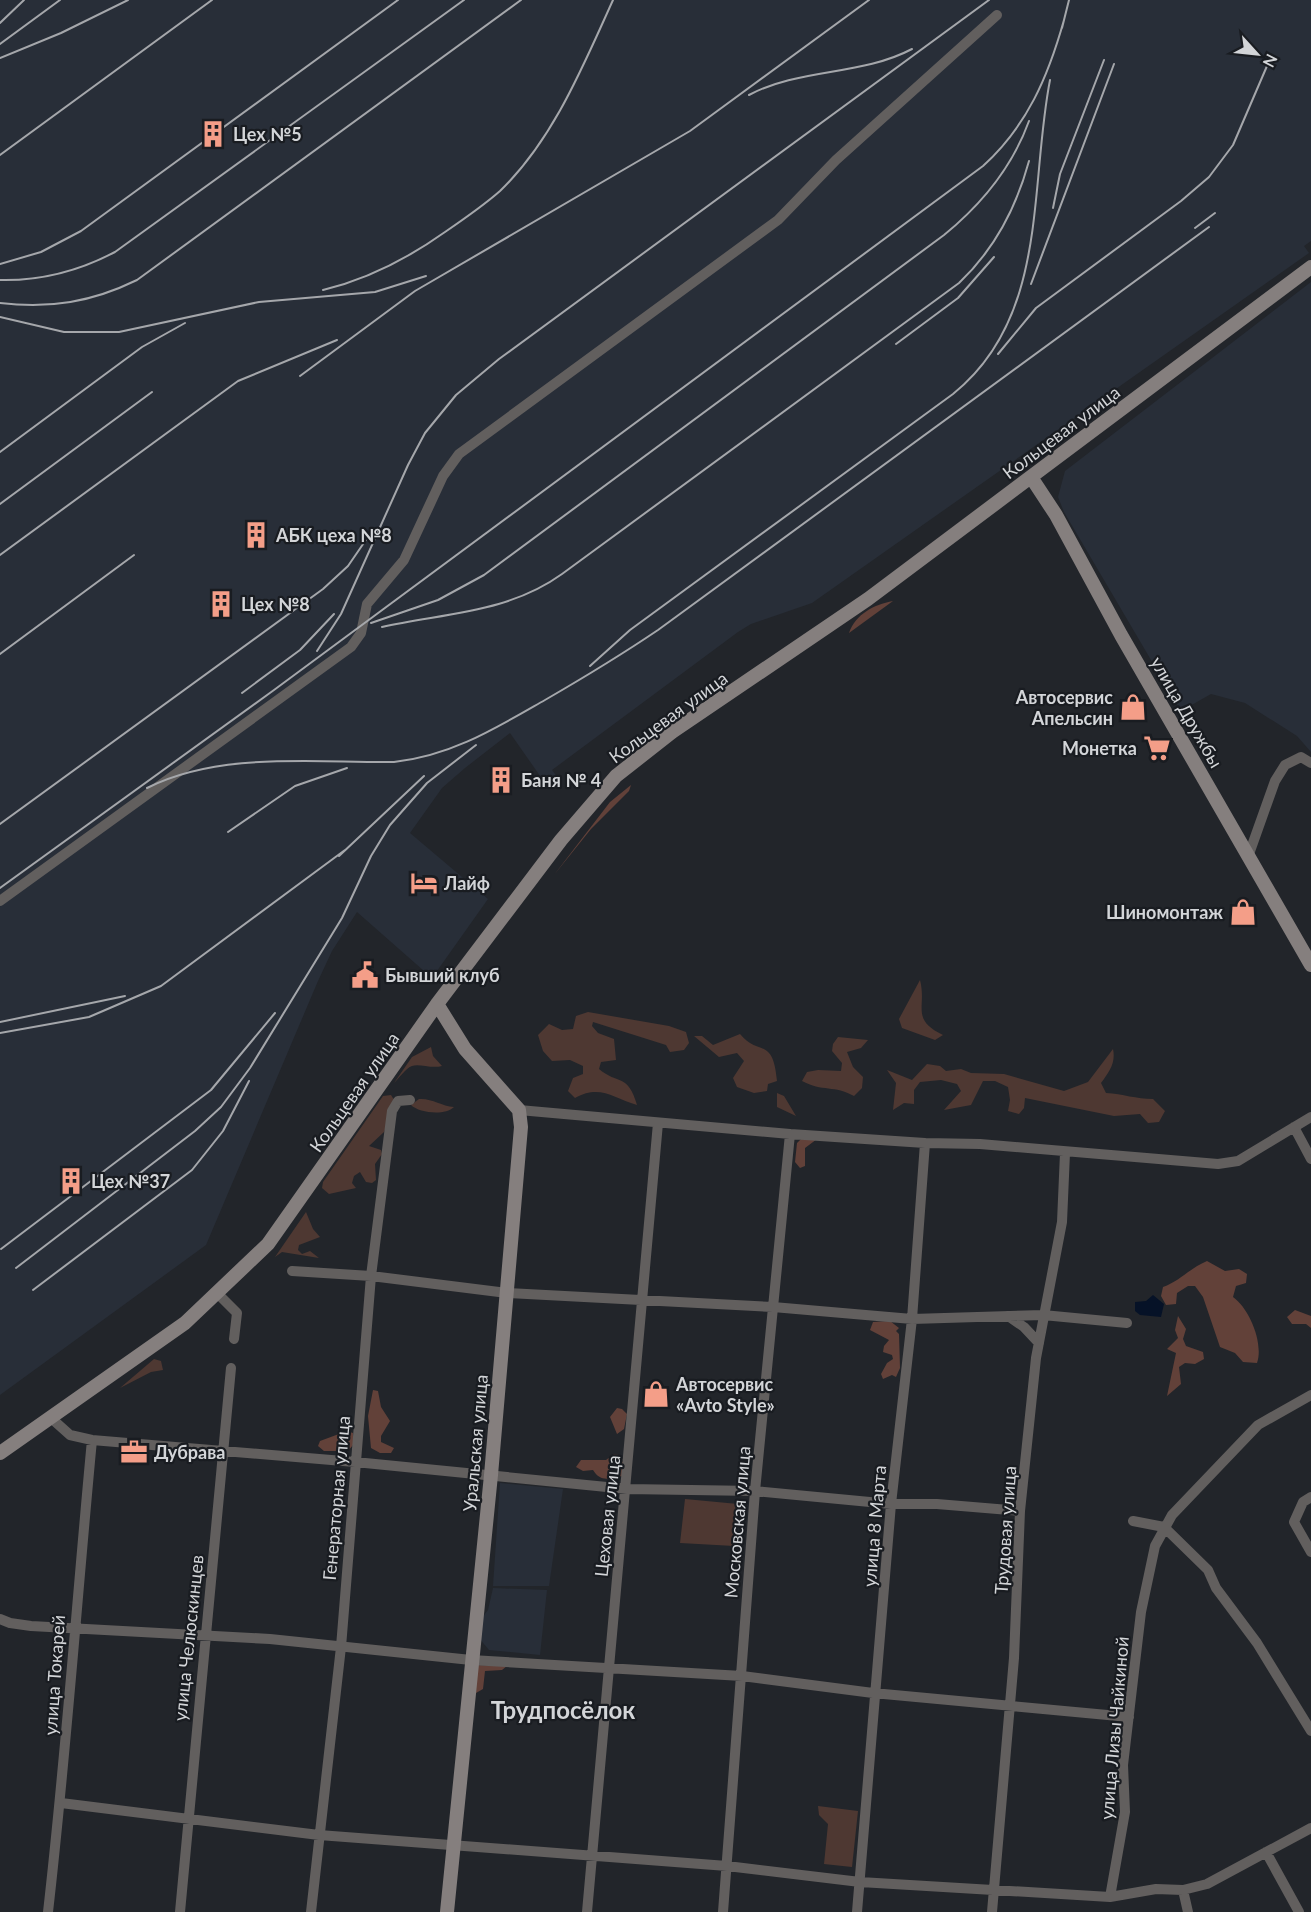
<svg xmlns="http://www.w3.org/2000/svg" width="1311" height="1912" font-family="Lato,sans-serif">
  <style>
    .built { fill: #282e38 }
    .green { fill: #4e3832 }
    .forest { fill: #624139 }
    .water { fill: #061227 }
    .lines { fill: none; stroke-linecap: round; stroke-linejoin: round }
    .street { stroke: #625f5e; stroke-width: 10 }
    .secondary { stroke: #857f7e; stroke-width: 14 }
    .rail { stroke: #a5a7ab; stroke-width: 2 }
    .labels { text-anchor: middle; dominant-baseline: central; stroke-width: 4.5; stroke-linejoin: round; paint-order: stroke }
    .poi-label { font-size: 18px; font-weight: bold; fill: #d3d5d8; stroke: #191c21; text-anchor: start }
    .street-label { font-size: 18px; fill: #d3d5d8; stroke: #191c21 }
    .district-label { font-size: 24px; font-weight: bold; fill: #d3d5d8; stroke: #191c21 }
  </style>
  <rect width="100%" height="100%" fill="#22252a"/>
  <path class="built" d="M0 0H1311V241L1304 246 1309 253 812 603 751 624 738 632 552 770 558 778 550 784 548 782 545 783 510 733 465 768 442 788 410 833 488 899 432 978 357 912 332 951 318 981 206 1245 0 1395Z
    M1311 282V752L1297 736 1245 703 1211 694 1181 711 1064 512 1058 497 1065 471Z
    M500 1483 563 1489 549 1586H493Z
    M493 1588 547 1590 540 1655 489 1650 479 1638 481 1619 488 1610Z"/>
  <path class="green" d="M920 980C927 1007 910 1019 943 1035L935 1040 902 1028 899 1019Z
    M588 1012 669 1026 686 1032 689 1043 684 1050 670 1052 666 1045 593 1022 592 1026 598 1033 614 1039 616 1060 601 1062 599 1069C618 1085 628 1073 637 1105 613 1098 600 1084 575 1098L568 1091 573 1078 583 1074V1066L570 1060 552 1061 543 1051 538 1035 549 1024 562 1030 573 1029 576 1016Z
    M740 1034C759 1057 773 1036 777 1081L768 1084 767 1091 754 1093 737 1087 733 1078 744 1061 737 1053 719 1057 694 1036H702L713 1045Z
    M838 1037 868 1040 861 1048 847 1052 853 1067 863 1077 862 1088 854 1096C835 1085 822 1092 802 1081L807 1072 818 1070 841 1071 842 1063 832 1051 833 1044Z
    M431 1047 433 1056 442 1066C431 1069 419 1063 412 1066 406 1068 399 1078 394 1083L412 1057Z
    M1113 1049C1116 1063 1109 1072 1101 1083L1106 1093C1123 1094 1136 1099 1153 1099L1165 1111 1159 1122 1148 1123 1140 1114 1114 1116 1025 1098 1024 1108 1019 1114 1008 1111 1010 1100 1008 1087 995 1081H983L971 1105 944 1110 961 1091 957 1084 941 1080 920 1082 914 1090V1104L904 1103 893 1110 896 1083 887 1070 912 1080 927 1064 940 1066 946 1071 961 1069 971 1073 1004 1074 1064 1091 1088 1082Z
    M777 1093 784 1096 796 1116 777 1107Z
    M391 1095 396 1103 384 1132 369 1146 381 1150 382 1154 375 1164 376 1180 372 1183 366 1182 360 1172 354 1176 352 1183 356 1188 329 1194 322 1188 323 1182 383 1096Z
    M419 1099C432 1098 441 1106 454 1107 445 1116 419 1113 411 1105Z
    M306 1212 313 1229 320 1237 299 1245 298 1250 302 1254 310 1251 319 1258 282 1252 275 1257Z
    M154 1359 161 1361 163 1370 151 1372 120 1388Z
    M685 1499 738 1504 734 1546 680 1543Z
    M818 1806 858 1811 852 1867 824 1864 828 1824 819 1815Z"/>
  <path class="forest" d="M893 601 849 633C856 614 873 605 893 601Z
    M631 785 629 791 591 829 554 875 610 802Z
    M802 1138 817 1139 805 1148V1166L800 1168 795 1162 797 1143Z
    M1207 1261 1225 1271 1239 1269 1247 1274 1246 1283 1236 1286 1233 1297C1249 1308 1264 1343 1257 1363L1243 1362 1235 1353 1220 1347 1203 1297 1195 1286H1188L1177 1293 1176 1304 1166 1305 1161 1296 1163 1287C1180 1281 1190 1268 1207 1261Z
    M1295 1310 1311 1316V1328L1306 1324H1292L1287 1317Z
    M1178 1316 1186 1329 1183 1339 1186 1346 1203 1352 1204 1359 1195 1364 1185 1363 1179 1367 1181 1384 1167 1396 1176 1353 1167 1349 1178 1338 1175 1330Z
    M890 1321 899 1328 896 1331 899 1334 900 1368 896 1377 892 1375 883 1379 881 1374 887 1363 893 1359 892 1355 883 1352 884 1346 889 1340 870 1330 873 1322Z
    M373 1390 378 1391 381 1407 390 1421 381 1436V1442L394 1448 391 1453H380L371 1448 368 1416Z
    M617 1408 622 1409 627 1414 624 1429 617 1434 610 1417Z
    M347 1431 353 1433V1445L348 1451H324L318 1446 320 1441Z
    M614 1454 619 1455 625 1467 622 1476C610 1478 601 1483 593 1470L583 1471 576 1467 581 1460H606Z
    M475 1665 507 1666 502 1670 485 1671 483 1689 476 1693Z"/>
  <path class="water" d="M1153 1295 1164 1304 1161 1317 1140 1315 1135 1311V1302L1146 1301Z"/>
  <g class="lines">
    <path class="street" d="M1249 854 1275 781 1285 765 1301 757 1311 763
      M0 901 351 647 361 633 367 604 404 560 443 476 459 454 778 220 836 160 997 15
      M519 1110 790 1134 925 1143 980 1144 1218 1164 1238 1161 1311 1117
      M1294 1127 1311 1159
      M292 1271 371 1276 507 1293 773 1307 912 1319 1043 1315 1127 1323
      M218 1294 237 1313 234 1339
      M1008 1316 1024 1327 1039 1343
      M51 1418 70 1435 92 1440 355 1462 627 1489 755 1491 891 1504H937L1020 1511
      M1311 1497 1303 1502 1294 1522 1311 1552
      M1133 1521 1164 1527 1208 1570 1216 1588 1257 1643 1311 1731
      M0 1619 10 1623 31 1626 270 1639 471 1660 742 1676 873 1693 1129 1717
      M61 1803 319 1835 727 1866 860 1882 1110 1897 1156 1889 1183 1890 1207 1884 1311 1828
      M1266 1852 1299 1912
      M1183 1890 1188 1912
      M1110 1897 1125 1812 1123 1765 1141 1612 1155 1546 1172 1515 1258 1425 1311 1395
      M48 1912C66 1755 77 1598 92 1440
      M180 1912 231 1368
      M311 1912 341 1647 371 1276 392 1111 398 1101 410 1100
      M587 1912 658 1123
      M723 1912 755 1491 790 1134
      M857 1912 891 1504 912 1319 925 1143
      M992 1912 1014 1658 1020 1511 1036 1358 1062 1222 1065 1153"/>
    <path class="secondary" d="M1031 477 1056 515 1121 635 1311 965
      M437 1004 465 1049 519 1110 521 1127 491 1475 447 1912
      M0 1453 185 1323 268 1244 437 1004 561 840 616 776 672 732 868 599 1311 267"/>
    <path class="rail" d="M0 23 24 0
      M1062 28 1069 0
      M0 44 60 0
      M0 58 61 33 128 0
      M749 95C799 68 861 76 912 49
      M0 155 212 0
      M1053 208 1060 174 1104 60
      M1195 228 1215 213
      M0 264 41 252 81 231 398 0
      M0 280C41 281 79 271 115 252L464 0
      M1031 284 1114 64
      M323 290C369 279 407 259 445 232 464 219 483 206 500 191 553 140 583 66 613 0
      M0 303C50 309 92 302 137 280L521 0
      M0 317 64 332H119L259 302 375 292 426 276
      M896 344 958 298 994 257
      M998 354 1036 308 1181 201 1209 177 1233 145 1267 66
      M300 376 415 291 690 131 869 0
      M0 452 142 347 185 323
      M0 504 152 392
      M0 555 238 381 337 340
      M371 623 438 600 484 575 944 235C982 204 1012 168 1029 121
      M382 627C444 613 508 613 562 574L959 283C995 249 1016 209 1029 161
      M317 651 341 614 408 465 425 433 456 395 499 359 989 0
      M0 654 134 555
      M590 666 630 630 953 394C1049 317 1029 187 1050 80
      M242 693 300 650 334 614
      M147 788C220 751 315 763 394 762 451 756 496 728 545 700 583 678 621 655 658 630L1209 227
      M0 824 323 589 348 566 370 534
      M228 832 295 786 347 768
      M339 856 424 776
      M0 888 274 690 983 166C1027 126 1048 77 1064 20
      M0 1022 125 996
      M0 1033 89 1017 161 986 345 850
      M1 1249 211 1090 275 1013
      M16 1268 195 1131 221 1107 250 1068 342 918 371 856 390 825 427 783 476 745
      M33 1290 192 1170 223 1131 249 1081"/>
  </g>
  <defs>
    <symbol id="building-bare" viewBox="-9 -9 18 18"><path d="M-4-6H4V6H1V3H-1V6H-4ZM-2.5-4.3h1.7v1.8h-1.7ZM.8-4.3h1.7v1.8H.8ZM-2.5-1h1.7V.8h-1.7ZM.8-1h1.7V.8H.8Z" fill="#f49e88" stroke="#191c21" stroke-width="2.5" paint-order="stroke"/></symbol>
    <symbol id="shop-bare" viewBox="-9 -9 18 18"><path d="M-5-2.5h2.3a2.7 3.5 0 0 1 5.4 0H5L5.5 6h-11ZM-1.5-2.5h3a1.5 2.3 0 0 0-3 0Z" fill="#f49e88" stroke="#191c21" stroke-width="2.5" paint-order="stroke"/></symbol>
    <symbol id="supermarket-bare" viewBox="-9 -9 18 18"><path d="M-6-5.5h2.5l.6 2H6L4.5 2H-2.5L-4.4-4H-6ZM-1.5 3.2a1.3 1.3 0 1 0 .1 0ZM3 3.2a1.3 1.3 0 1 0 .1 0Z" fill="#f49e88" stroke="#191c21" stroke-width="2.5" paint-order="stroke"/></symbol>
    <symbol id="hotel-bare" viewBox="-9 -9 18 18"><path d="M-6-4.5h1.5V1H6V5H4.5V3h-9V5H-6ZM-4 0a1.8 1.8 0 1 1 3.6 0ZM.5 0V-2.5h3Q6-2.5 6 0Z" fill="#f49e88" stroke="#191c21" stroke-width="2.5" paint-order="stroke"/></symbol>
    <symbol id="civic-bare" viewBox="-9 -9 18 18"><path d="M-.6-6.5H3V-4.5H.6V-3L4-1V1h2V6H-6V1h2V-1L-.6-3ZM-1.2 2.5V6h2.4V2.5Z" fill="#f49e88" stroke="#191c21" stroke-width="2.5" paint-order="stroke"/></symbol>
    <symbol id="office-bare" viewBox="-9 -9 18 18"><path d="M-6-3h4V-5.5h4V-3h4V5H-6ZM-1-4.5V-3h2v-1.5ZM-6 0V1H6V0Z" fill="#f49e88" stroke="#191c21" stroke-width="2.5" paint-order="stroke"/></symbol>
  </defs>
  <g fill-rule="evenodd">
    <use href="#building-bare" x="194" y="115" width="38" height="38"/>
    <use href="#building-bare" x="237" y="516" width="38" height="38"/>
    <use href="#building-bare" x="202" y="585" width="38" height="38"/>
    <use href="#shop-bare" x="1114" y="688" width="38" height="38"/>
    <use href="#supermarket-bare" x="1138" y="729" width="38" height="38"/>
    <use href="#building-bare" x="482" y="761" width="38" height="38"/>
    <use href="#hotel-bare" x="405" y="864" width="38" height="38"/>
    <use href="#shop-bare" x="1224" y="893" width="38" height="38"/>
    <use href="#civic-bare" x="346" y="956" width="38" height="38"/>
    <use href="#building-bare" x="52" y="1162" width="38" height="38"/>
    <use href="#shop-bare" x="637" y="1375" width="38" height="38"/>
    <use href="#office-bare" x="115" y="1433" width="38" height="38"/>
  </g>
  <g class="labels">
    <g class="poi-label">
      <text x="233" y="134">Цех №5</text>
      <text x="276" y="535">АБК цеха №8</text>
      <text x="241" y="604">Цех №8</text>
      <text x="1113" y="697" text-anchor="end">Автосервис<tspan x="1113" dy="21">Апельсин</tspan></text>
      <text x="1137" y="748" text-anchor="end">Монетка</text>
      <text x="521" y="780">Баня № 4</text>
      <text x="444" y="883">Лайф</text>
      <text x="1223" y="912" text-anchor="end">Шиномонтаж</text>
      <text x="385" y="975">Бывший клуб</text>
      <text x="91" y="1181">Цех №37</text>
      <text x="676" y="1384">Автосервис<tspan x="676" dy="21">«Avto Style»</tspan></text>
      <text x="154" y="1452">Дубрава</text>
    </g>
    <g class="street-label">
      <text transform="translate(1061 432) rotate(-37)">Кольцевая улица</text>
      <text transform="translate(1187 712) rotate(60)">улица Дружбы</text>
      <text transform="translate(668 717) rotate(-36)">Кольцевая улица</text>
      <text transform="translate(354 1092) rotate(-55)">Кольцевая улица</text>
      <text transform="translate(475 1443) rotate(-85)">Уральская улица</text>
      <text transform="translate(336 1498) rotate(-85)">Генераторная улица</text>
      <text transform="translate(607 1516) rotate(-84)">Цеховая улица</text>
      <text transform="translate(737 1522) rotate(-85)">Московская улица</text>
      <text transform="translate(874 1526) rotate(-85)">улица 8 Марта</text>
      <text transform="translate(1005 1530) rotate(-86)">Трудовая улица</text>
      <text transform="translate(188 1638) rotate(-84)">улица Челюскинцев</text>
      <text transform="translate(54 1675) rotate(-86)">улица Токарей</text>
      <text transform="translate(1114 1728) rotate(-85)">улица Лизы Чайкиной</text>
    </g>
    <g class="district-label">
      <text x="563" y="1709">Трудпосёлок</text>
    </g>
  </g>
  <g transform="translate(1257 54) rotate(117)" stroke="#191c21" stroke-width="4.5" paint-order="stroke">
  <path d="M0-4.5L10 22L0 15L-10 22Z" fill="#d3d5d8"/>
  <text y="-9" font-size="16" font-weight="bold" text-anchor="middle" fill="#d3d5d8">N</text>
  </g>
</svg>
